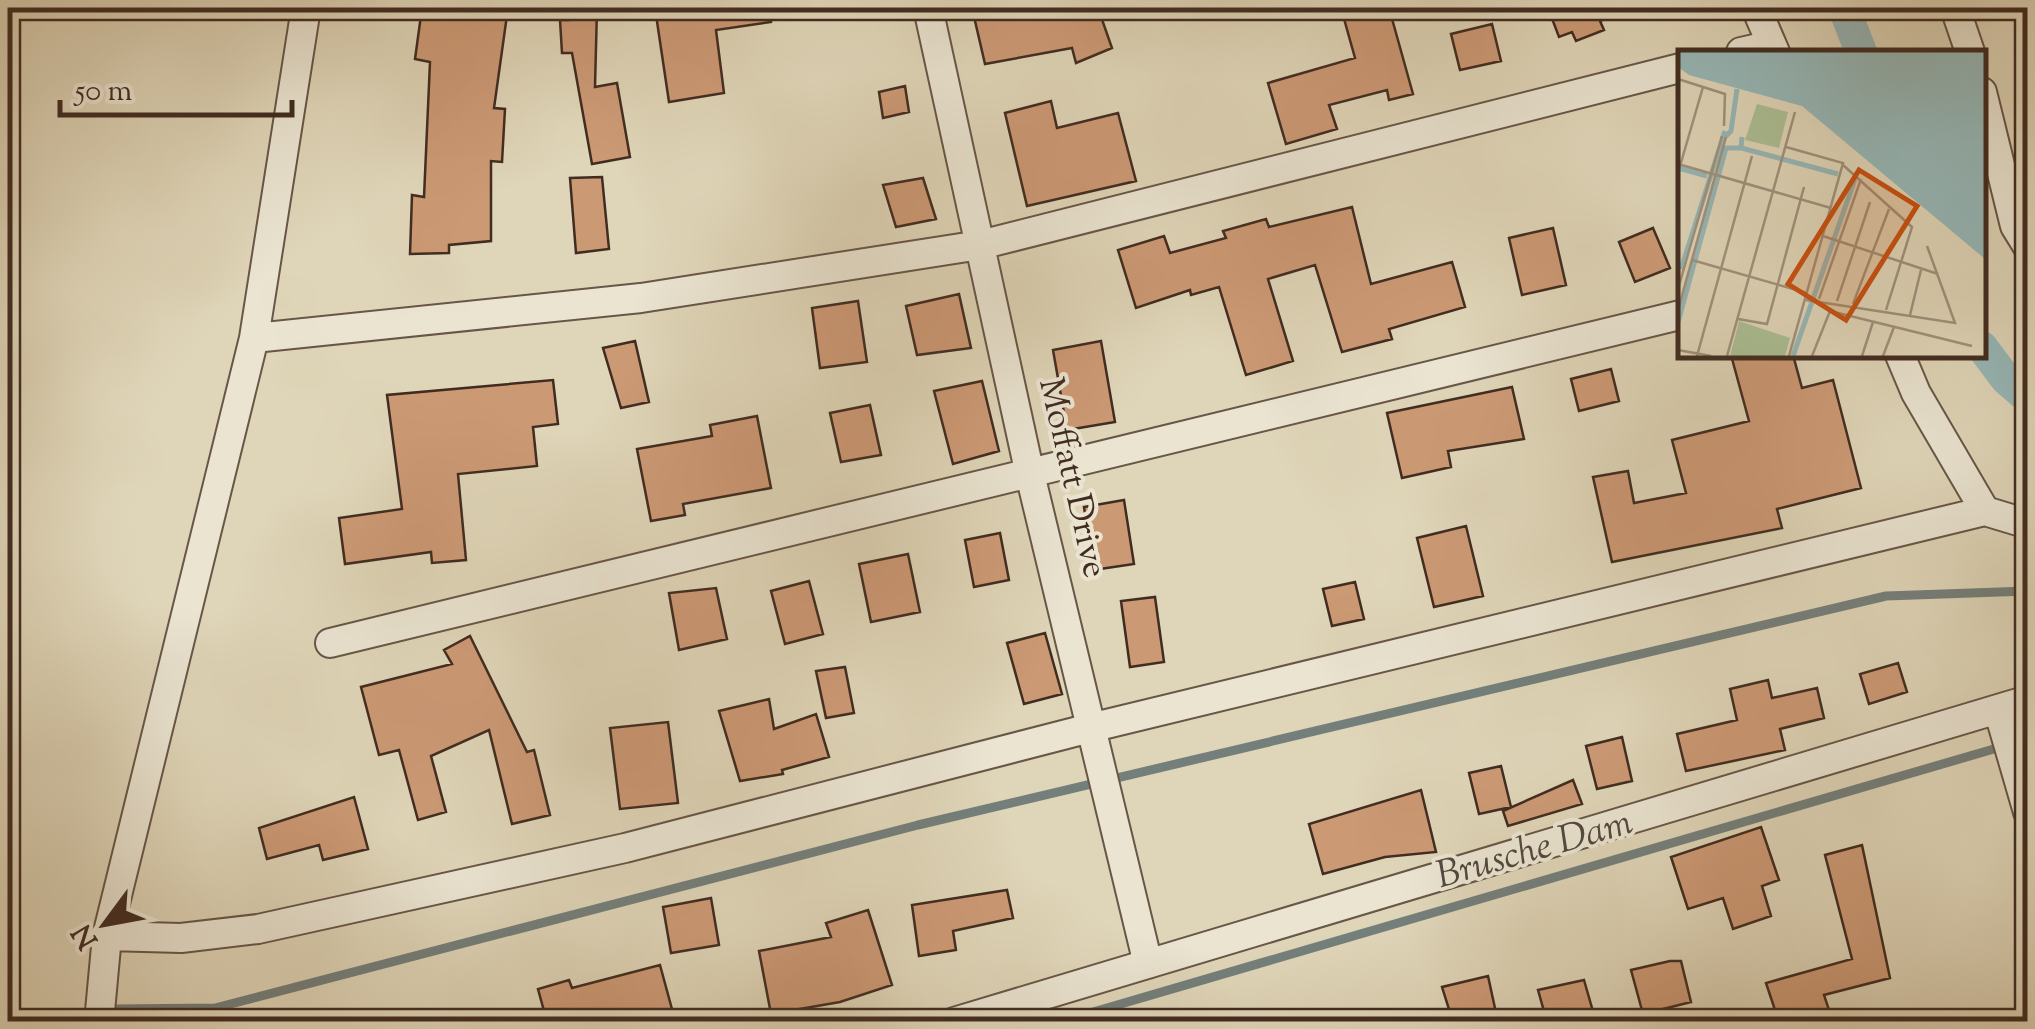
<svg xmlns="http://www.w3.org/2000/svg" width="2035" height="1029" font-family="'Sorts Mill Goudy',serif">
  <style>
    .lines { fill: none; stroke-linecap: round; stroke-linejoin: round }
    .stream { stroke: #747f7b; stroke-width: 9 }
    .canal { stroke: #96b7b7; stroke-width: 32 }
    .building { fill: #cc9975; stroke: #412c21; stroke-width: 2.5 }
    .street-casing { stroke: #685647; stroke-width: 32 }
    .street { stroke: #eae4d1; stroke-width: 28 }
    .labels { text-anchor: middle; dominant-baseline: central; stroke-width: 8; stroke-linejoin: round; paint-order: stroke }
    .street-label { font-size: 35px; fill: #412c21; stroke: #eae4d1 }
    .water-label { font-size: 38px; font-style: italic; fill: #52483f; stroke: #eae4d1 }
    .inset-river { fill: none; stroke: #96b7b7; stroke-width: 5 }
    .inset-road { fill: none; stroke: #a0917c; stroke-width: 2.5 }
    .view { fill: #c75010; fill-opacity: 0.15; stroke: #c75010; stroke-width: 5 }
    .inset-edge { fill: none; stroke: #412c21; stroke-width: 5 }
  </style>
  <rect width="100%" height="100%" fill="#dfd5b8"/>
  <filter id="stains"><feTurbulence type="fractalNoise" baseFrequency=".002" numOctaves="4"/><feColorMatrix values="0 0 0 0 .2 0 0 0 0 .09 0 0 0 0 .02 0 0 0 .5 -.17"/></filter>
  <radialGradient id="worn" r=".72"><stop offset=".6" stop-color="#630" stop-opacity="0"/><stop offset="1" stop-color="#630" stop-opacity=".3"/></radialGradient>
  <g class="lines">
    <path class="stream" d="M114 1009 215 1008 918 825 1886 596 2028 591
      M1059 1022 2028 739"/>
    <path class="canal" d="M1844 8 1861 52
      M1982 347 2006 379 2028 398"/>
  </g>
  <path class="building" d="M422 8H508L494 108 505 109 502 162 491 161V241L449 245V253L410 254 412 195 424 197 430 62 415 59Z
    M565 8H597L595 87 617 83 630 157 592 164 572 53H562L560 20H568Z
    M655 8H770L771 22 716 30 724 93 669 102Z
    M972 8H1098L1112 48 1076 63 1072 48 985 64Z
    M1341 8H1389L1413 94 1389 100 1387 90 1329 105 1337 129 1286 144 1268 83 1355 58Z
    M1548 8H1629L1630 9 1600 21 1604 30 1576 41 1572 32 1559 37Z
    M1492 24 1501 61 1460 70 1451 34Z
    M905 86 909 112 883 118 879 92Z
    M1051 101 1057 128 1118 113 1136 181 1027 206 1005 113Z
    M602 177 609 249 576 253 570 178Z
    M923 178 936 219 896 227 883 185Z
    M1352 207 1371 284 1452 262 1465 307 1389 329 1392 339 1342 352 1315 265 1268 279 1293 361 1246 375 1219 287 1191 295 1190 290 1136 308 1118 250 1164 236 1170 253 1226 238 1223 231 1266 219 1269 227Z
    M1553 228 1566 285 1522 295 1509 238Z
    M1653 228 1670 268 1635 282 1619 242Z
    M959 294 971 348 917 355 906 306Z
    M858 301 867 362 820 368 812 308Z
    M635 341 649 402 621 408 603 348Z
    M1101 341 1115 422 1067 430 1053 350Z
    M1731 355H1793L1802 388 1833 380 1861 488 1777 509 1782 528 1612 562 1593 477 1628 471 1634 503 1686 493 1672 440 1749 421Z
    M1611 369 1619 401 1579 411 1571 379Z
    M553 380 558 424 533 427 537 466 458 474 466 560 432 563 431 552 345 564 339 518 402 509 387 395Z
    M982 381 999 451 953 464 934 391Z
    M1512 387 1524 439 1448 451 1451 467 1402 478 1387 413Z
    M870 405 881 455 841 462 830 413Z
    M757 416 771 488 683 504 685 515 651 521 637 449 712 436 710 425Z
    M1124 500 1134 564 1093 570 1084 507Z
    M1466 526 1483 596 1434 607 1417 538Z
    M1000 533 1009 580 974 587 965 540Z
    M908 554 920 612 871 622 859 564Z
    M809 581 823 634 785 644 771 591Z
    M1355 582 1364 619 1332 626 1323 589Z
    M716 588 727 639 679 650 669 593Z
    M1155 597 1164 662 1130 667 1121 601Z
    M1045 633 1062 694 1024 704 1007 643Z
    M470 636 527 752 534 750 550 815 512 824 489 730 431 756 446 812 418 820 399 750 379 755 361 687 452 664 444 650Z
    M1898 663 1907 692 1869 704 1860 674Z
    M845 667 854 713 826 718 816 671Z
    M1768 680 1772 698 1817 688 1824 718 1780 729 1785 750 1686 771 1677 734 1737 720 1730 689Z
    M769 699 774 729 816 714 829 757 782 770 783 774 740 781 719 711Z
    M668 722 678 803 620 809 610 728Z
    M1622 737 1632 781 1597 789 1586 746Z
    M1501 766 1511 807 1479 814 1469 773Z
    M1573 780 1582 804 1508 826 1503 811Z
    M1421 790 1436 852 1385 857 1323 874 1309 824Z
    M354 797 368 849 323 860 319 845 267 859 259 828Z
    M1761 827 1779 880 1762 886 1771 916 1733 929 1723 898 1688 909 1671 857Z
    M1862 845 1890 978 1824 995 1833 1022H1779L1766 983 1852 959 1825 855Z
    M1007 890 1013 918 953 931 956 950 919 956 912 905Z
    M711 898 719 945 671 953 663 907Z
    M868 910 892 985 840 1002 771 1014 759 951 831 937 826 923Z
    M1670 961H1681L1691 1002 1643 1014 1631 970Z
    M660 965 673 1013 641 1022H547L538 989 569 980 572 988Z
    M1488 976 1498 1022H1453L1442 987Z
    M1584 980 1594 1015 1547 1022 1538 990Z"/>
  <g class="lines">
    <defs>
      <path id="street" d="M928 8 1029 470 1148 964
        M1756 8 1775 52
        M1955 8 1970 52
        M1741 52 1772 45
        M1982 92 2015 226 2028 247
        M254 338 641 298 980 245 1680 68
        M1900 355 1916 393 1985 511 2028 524
        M330 643 1680 315
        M1998 709 2028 812
        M107 936 181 938 258 929 625 848 1094 727 1985 511
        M99 1022 107 936 254 338 306 8
        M954 1022 2028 700"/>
    </defs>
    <use href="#street" class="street-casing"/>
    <use href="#street" class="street"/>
  </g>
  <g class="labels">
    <g class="street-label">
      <text transform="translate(1071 478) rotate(77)">Moffatt Drive</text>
    </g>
    <g class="water-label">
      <text transform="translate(1535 851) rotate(-16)">Brusche Dam</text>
    </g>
  </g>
  <g transform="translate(1678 50)">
    <rect width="308" height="308" fill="#dfd5b8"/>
    <path d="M79 54 110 62 101 98 67 90ZM61 271 112 288 107 306H52Z" fill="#abbe94"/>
    <path d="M0 1H307V209L124 56 11 25 0 17Z" fill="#96b7b7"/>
    <path class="inset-river" d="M64 87 63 98 160 124M45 89 53 81 59 39M0 118 29 126M3 219 47 81M0 272 48 98H63M115 306 177 129"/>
    <path class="inset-road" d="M0 29 47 44 46 76M108 97 165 113 111 306M0 114 153 158M165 115 234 177 208 260M0 123 25 37M145 186 260 224M14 210 129 243M0 239 44 86M141 249 183 129M128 250 277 273 249 196M159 251 192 152M175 254 211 159M0 260 48 87M232 265 243 220M60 269 89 274 126 137M0 300 33 306M19 306 74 106M49 306 117 62M134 306 152 261 294 296M184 306 195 272M205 306 216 277"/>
    <path class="view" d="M181 120 239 156 168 270 110 234Z"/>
    <rect width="308" height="308" class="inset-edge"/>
  </g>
  <rect width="2035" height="1029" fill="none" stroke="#dfd5b8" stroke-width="40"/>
  <rect x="10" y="10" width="2015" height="1009" fill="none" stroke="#412c21" stroke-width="5"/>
  <rect x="20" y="20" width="1995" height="989" fill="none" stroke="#412c21" stroke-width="2.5"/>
  <g transform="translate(105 924) rotate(238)" stroke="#eae4d1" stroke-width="8" paint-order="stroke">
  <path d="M0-8L18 38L0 25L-18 38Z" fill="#412c21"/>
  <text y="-15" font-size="28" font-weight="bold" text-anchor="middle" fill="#412c21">N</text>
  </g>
  <path d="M60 100v15h232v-15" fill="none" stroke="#412c21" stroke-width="5"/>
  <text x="75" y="100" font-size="30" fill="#412c21" stroke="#eae4d1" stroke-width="8" paint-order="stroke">50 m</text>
  <rect width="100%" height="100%" filter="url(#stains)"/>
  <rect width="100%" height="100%" fill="url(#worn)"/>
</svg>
